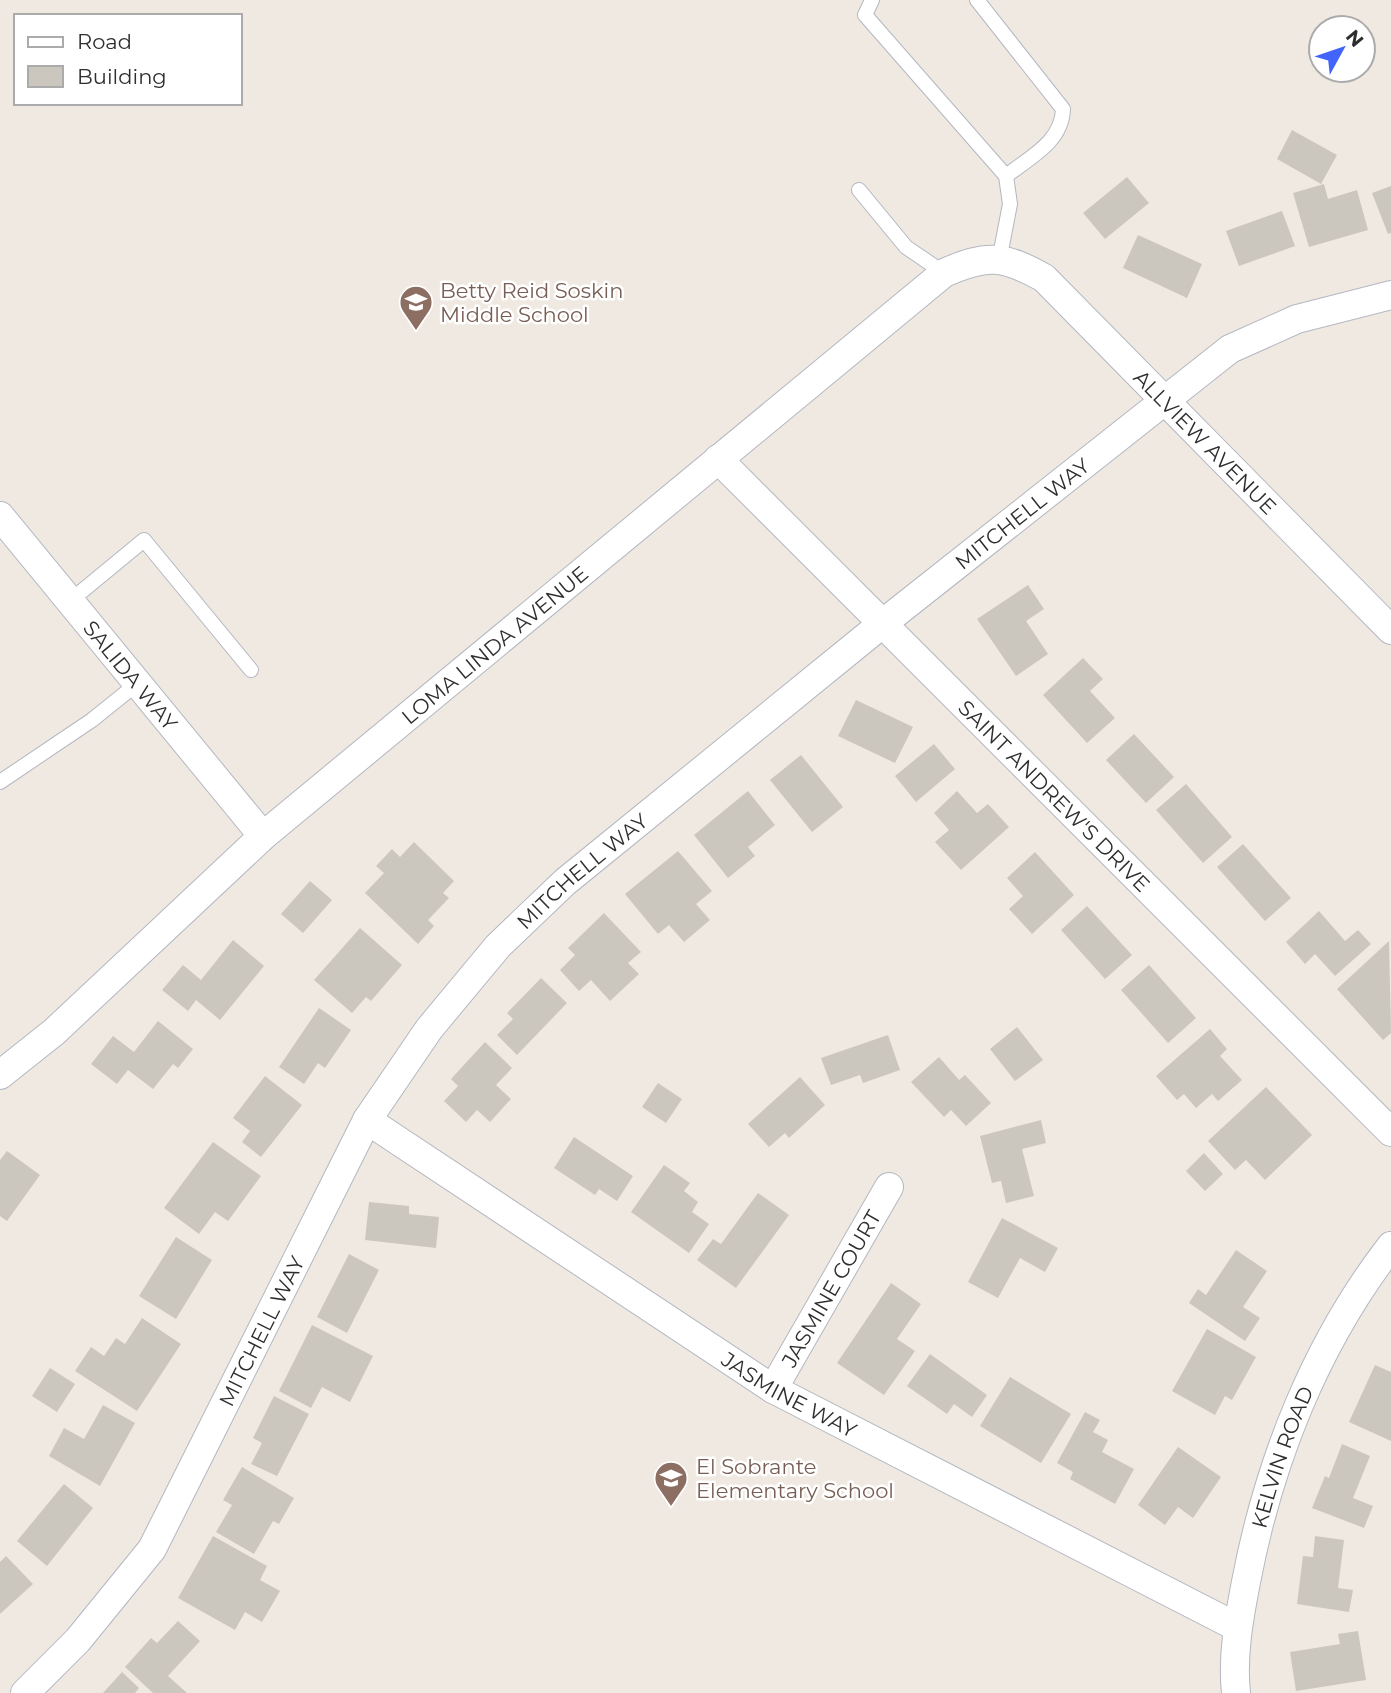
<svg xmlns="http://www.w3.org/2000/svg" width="1391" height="1693" font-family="Montserrat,sans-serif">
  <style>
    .building { fill: #cbc7bf }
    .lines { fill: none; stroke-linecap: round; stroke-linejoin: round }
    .lane-casing { stroke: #b4b7c1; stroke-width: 16 }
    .street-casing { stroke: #b4b7c1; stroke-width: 30 }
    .lane { stroke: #fff; stroke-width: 14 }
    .street { stroke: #fff; stroke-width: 28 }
    .labels { text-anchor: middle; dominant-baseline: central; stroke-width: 5; stroke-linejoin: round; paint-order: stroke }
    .education-label { font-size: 21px; fill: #785e54; stroke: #fff; text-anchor: start }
    .street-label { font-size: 21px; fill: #2e2e2e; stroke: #fff }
  </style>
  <rect width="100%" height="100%" fill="#efe9e1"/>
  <path class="building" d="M1292 130 1337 155 1321 184 1277 159Z
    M1127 177 1149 203 1105 239 1083 213Z
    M1324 184 1328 199 1357 190 1368 230 1309 247 1293 193Z
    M1391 186V233L1388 234 1372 193Z
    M1282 211 1295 246 1239 266 1226 231Z
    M1138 235 1202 264 1187 298 1123 268Z
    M1028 585 1044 609 1026 621 1048 654 1016 676 977 619Z
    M1083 658 1103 679 1090 691 1115 718 1087 743 1043 695Z
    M856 700 913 727 895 763 838 736Z
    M1134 734 1174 777 1146 803 1106 760Z
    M934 744 955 769 916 802 895 776Z
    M801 755 843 807 812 832 770 780Z
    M1186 784 1232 837 1203 863 1156 810Z
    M748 791 775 825 748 847 755 856 728 878 694 835Z
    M957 791 977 813 988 804 1009 827 961 870 935 842 949 830 934 813Z
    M414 842 454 881 443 893 449 898 428 920 434 926 418 944 365 893 384 873 376 866 392 849 400 857Z
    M1243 844 1291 898 1265 921 1217 867Z
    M678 851 712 891 696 904 710 920 684 942 669 925 658 934 625 894Z
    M1035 852 1074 895 1032 934 1009 909 1023 896 1007 878Z
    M310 881 332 900 303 933 281 914Z
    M1087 906 1132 955 1105 979 1061 930Z
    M1319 911 1345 941 1358 930 1371 944 1335 976 1315 954 1305 964 1286 942Z
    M604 913 641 952 628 963 639 974 610 1001 591 980 579 991 560 970 575 955 568 948Z
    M360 928 402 965 371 1001 366 997 352 1013 314 980Z
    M233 940 264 966 220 1020 196 1000 188 1011 162 990 183 965 201 980Z
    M1389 941 1391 1033 1383 1040 1337 989Z
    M1149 965 1196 1018 1168 1043 1121 990Z
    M541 978 567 1003 517 1055 497 1035 513 1019 507 1013Z
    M319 1008 351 1030 325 1068 318 1063 304 1084 279 1067Z
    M158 1021 193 1049 178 1068 173 1064 153 1089 128 1070 117 1084 91 1064 113 1036 134 1052Z
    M1017 1027 1043 1060 1015 1081 990 1049Z
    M1210 1029 1227 1049 1220 1056 1242 1080 1218 1101 1212 1094 1196 1108 1184 1094 1177 1100 1156 1076Z
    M888 1035 900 1070 863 1083 860 1075 831 1085 821 1058Z
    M485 1042 512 1068 496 1085 511 1099 490 1122 477 1110 466 1122 444 1101 458 1086 451 1079Z
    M939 1057 959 1080 965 1075 991 1103 966 1126 951 1110 944 1117 911 1082Z
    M265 1076 302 1105 261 1157 242 1142 250 1131 233 1118Z
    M800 1077 825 1105 789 1138 785 1133 769 1147 748 1124Z
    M658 1083 682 1099 666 1123 642 1107Z
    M1266 1087 1312 1135 1265 1180 1246 1160 1235 1170 1208 1141Z
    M1041 1120 1046 1143 1022 1149 1034 1196 1006 1203 1001 1181 992 1183 980 1136Z
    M574 1137 633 1176 617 1201 599 1189 595 1195 554 1168Z
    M213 1142 261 1176 228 1221 215 1212 199 1234 164 1208Z
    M7 1151 40 1175 7 1221 0 1216V1160Z
    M1204 1153 1223 1174 1205 1191 1186 1171Z
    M664 1165 690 1183 684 1191 698 1202 692 1212 709 1224 689 1253 631 1212Z
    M758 1193 789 1215 736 1288 697 1260 713 1239 721 1244Z
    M369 1202 409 1206V1214L439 1217 436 1248 365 1240Z
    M1002 1218 1058 1248 1045 1272 1020 1258 998 1298 968 1282Z
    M176 1237 212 1260 176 1319 139 1296Z
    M1236 1250 1267 1271 1243 1307 1260 1318 1245 1341 1189 1303 1198 1289 1206 1295Z
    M349 1254 379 1270 347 1333 317 1317Z
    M891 1283 921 1304 897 1339 915 1351 884 1395 837 1363Z
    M142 1318 181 1344 137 1411 75 1371 91 1347 104 1356 116 1338 125 1344Z
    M312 1325 373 1356 350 1402 322 1387 311 1408 279 1391Z
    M1207 1329 1256 1357 1232 1400 1225 1396 1215 1415 1172 1391Z
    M930 1354 987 1395 972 1417 954 1404 947 1414 907 1386Z
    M1375 1365 1391 1372V1441L1349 1422Z
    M50 1368 75 1384 57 1412 32 1396Z
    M1010 1377 1071 1414 1041 1463 980 1426Z
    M274 1396 309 1414 277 1476 251 1464 262 1443 253 1438Z
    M103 1405 135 1423 100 1486 49 1456 64 1428 84 1439Z
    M1085 1412 1100 1420 1093 1432 1108 1440 1102 1452 1134 1469 1115 1504 1070 1479 1073 1472 1057 1463Z
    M1342 1444 1370 1456 1353 1498 1373 1506 1364 1528 1312 1508 1325 1476 1329 1478Z
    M1178 1447 1221 1477 1193 1518 1178 1507 1165 1525 1138 1505Z
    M242 1467 294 1498 279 1524 273 1521 254 1554 216 1532 232 1505 223 1500Z
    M64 1484 93 1508 47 1566 17 1541Z
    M213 1536 267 1566 260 1580 280 1591 262 1622 245 1612 235 1630 178 1598Z
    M1315 1536 1344 1540 1338 1588 1353 1590 1349 1612 1297 1604 1303 1556 1313 1557Z
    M6 1556 33 1584 0 1614V1562Z
    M178 1621 200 1641 168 1676 187 1693H153L125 1667 151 1638 157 1643Z
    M1358 1631 1366 1680 1296 1691 1290 1652 1340 1644 1338 1634Z
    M122 1672 139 1688 135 1693H103Z"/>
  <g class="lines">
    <defs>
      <path id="lane" d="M872 0 865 15 1006 176
        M977 0 1063 109C1062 142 1030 157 1006 176L1010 204 999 261
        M859 190 906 247 944 273
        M70 601 144 540 251 670
        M0 782 92 720 138 683"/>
      <g id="street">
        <path id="s1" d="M718 459 1391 1132"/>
        <path id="s2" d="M0 516 263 836"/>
        <path id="s3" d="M0 1075 54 1032 263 836 944 273C987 254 1003 255 1044 278L1391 630"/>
        <path id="s4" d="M367 1120 773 1389 1237 1627"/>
        <path id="s5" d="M773 1389 889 1187"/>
        <path id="s6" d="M25 1693 78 1640 152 1549 367 1120 429 1029 498 946 565 882 882 624 1230 349 1297 319 1391 295"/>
        <path id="s7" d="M1236 1693C1232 1656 1239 1618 1246 1582 1269 1461 1316 1343 1391 1246"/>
      </g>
    </defs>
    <use href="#lane" class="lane-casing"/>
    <use href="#street" class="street-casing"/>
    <use href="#lane" class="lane"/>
    <use href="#street" class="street"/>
  </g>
  <defs>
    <symbol id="school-pin" viewBox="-11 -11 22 30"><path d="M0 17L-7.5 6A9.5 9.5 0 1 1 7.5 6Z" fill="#8d6e63" stroke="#fff"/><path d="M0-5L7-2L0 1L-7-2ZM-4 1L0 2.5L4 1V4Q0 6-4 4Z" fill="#fff"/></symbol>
  </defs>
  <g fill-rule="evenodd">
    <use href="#school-pin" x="397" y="283" width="38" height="52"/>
    <use href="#school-pin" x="652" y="1459" width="38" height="52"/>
  </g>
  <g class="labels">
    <g class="education-label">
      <text x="440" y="290">Betty Reid Soskin<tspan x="440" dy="24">Middle School</tspan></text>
      <text x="696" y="1466">El Sobrante<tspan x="696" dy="24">Elementary School</tspan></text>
    </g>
    <g class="street-label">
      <text stroke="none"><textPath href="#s3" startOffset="1575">ALLVIEW AVENUE</textPath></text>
      <text stroke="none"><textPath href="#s6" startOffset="1570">MITCHELL WAY</textPath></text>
      <text stroke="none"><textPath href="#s3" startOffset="656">LOMA LINDA AVENUE</textPath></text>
      <text stroke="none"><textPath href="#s2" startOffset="206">SALIDA WAY</textPath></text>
      <text stroke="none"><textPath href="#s1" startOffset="476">SAINT ANDREW'S DRIVE</textPath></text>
      <text stroke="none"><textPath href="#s6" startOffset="1003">MITCHELL WAY</textPath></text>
      <text stroke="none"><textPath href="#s5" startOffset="116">JASMINE COURT</textPath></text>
      <text stroke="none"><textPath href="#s6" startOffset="436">MITCHELL WAY</textPath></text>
      <text stroke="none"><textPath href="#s4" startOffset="504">JASMINE WAY</textPath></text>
      <text stroke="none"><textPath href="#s7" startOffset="242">KELVIN ROAD</textPath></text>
    </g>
  </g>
  <rect x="14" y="14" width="228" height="91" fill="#ffffff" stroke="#ababab" stroke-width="2"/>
  <rect x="28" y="37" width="35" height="10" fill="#ffffff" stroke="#ababab" stroke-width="2"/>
  <text x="77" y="49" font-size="21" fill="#2e2e2e">Road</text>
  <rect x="28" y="66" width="35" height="21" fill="#cbc7bf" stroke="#ababab" stroke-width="2"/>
  <text x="77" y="84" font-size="21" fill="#2e2e2e">Building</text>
  <g transform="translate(1342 49) rotate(50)"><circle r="33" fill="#ffffff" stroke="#ababab" stroke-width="2"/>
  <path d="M0-5L12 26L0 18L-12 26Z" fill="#4264fb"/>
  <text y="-10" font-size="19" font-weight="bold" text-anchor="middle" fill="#2e2e2e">N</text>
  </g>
</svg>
